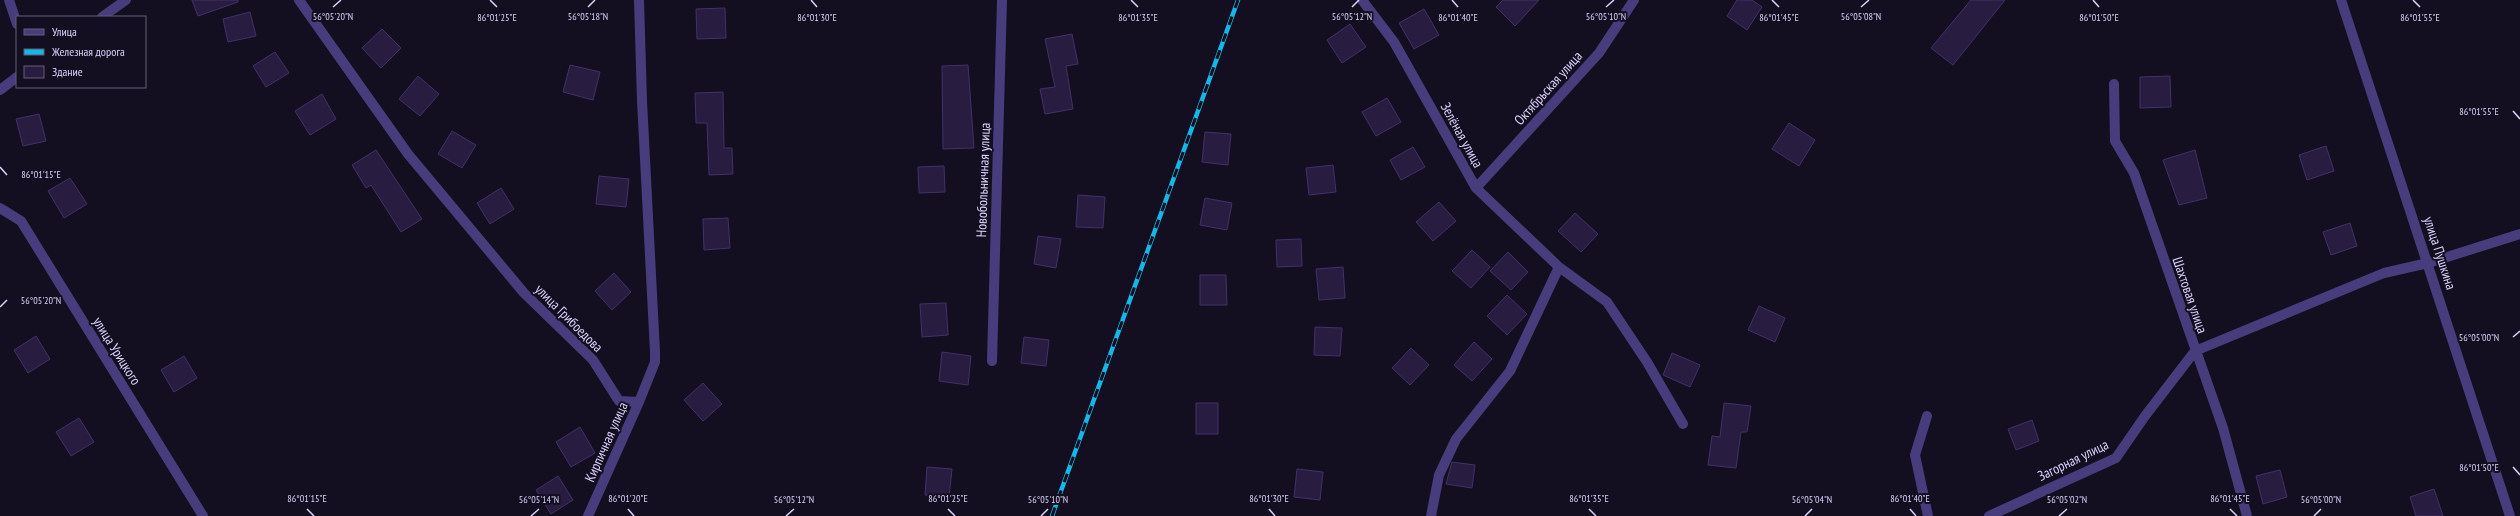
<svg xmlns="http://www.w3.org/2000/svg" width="2520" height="516" font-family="'PT Sans Narrow',sans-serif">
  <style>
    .building { fill: #281c40; stroke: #43306a }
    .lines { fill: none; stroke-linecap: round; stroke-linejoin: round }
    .minor { stroke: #473d7c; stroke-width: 10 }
    .rail-casing { stroke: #11b8e8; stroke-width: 4.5 }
    .rail { stroke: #140f20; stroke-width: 3; stroke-dasharray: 9; stroke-linecap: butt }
    .ticks { fill: none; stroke: #dbd1fc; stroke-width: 1.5 }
    .labels { text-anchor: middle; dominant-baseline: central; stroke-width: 4; stroke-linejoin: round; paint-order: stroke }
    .street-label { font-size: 14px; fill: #dbd1fc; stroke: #140f20 }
    .ticks-label { font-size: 10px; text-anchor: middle; fill: #dbd1fc; stroke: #140f20; stroke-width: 4; stroke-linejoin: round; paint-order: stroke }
  </style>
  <rect width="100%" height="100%" fill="#140f20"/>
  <path class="building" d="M192 0H238V2L198 16Z
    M1503 0H1539L1515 26 1496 7Z
    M1737 0H1752L1762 7 1747 30 1727 16Z
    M1971 0H2005L1953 65 1931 48Z
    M725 8 726 38 697 39 696 9Z
    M1424 9 1439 35 1414 49 1399 23Z
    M250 12 256 36 228 42 223 19Z
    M1350 24 1366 47 1342 63 1327 40Z
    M382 29 401 48 381 68 362 48Z
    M1072 34 1078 64 1066 66 1073 109 1045 114 1040 89 1055 87 1045 39Z
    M275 52 289 73 266 87 253 66Z
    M570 65 600 72 593 100 563 92Z
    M968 65 974 148 943 149 942 66Z
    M418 76 439 94 420 116 399 99Z
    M2170 76 2171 107 2140 108V77Z
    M723 92 724 148H732L733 174 709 175 707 123H696L695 93Z
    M322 94 336 119 310 135 295 111Z
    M1387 98 1401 122 1376 136 1362 112Z
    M39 114 46 141 23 146 16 119Z
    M1789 123 1815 140 1799 166 1772 149Z
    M452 131 476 145 462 168 438 154Z
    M1205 132 1231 134 1228 165 1202 162Z
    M2326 146 2334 171 2307 180 2299 155Z
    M1413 147 1425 167 1401 180 1390 160Z
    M376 150 422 219 401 232 371 185 366 188 352 165Z
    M2195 150 2207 198 2179 205 2163 160Z
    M1333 165 1336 192 1309 195 1306 168Z
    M944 166 945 192 919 193 918 167Z
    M599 176 629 179 626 207 596 204Z
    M70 178 87 204 64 218 48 191Z
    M501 188 514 209 490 224 477 203Z
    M1078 195 1105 197 1103 228 1076 227Z
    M1205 198 1232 203 1227 230 1200 225Z
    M1439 202 1456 221 1433 241 1416 222Z
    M1575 213 1598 234 1581 252 1558 231Z
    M728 218 730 248 704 250 703 219Z
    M2350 223 2357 246 2331 255 2323 232Z
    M1038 236 1061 239 1056 268 1034 264Z
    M1301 239 1302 266 1277 267 1276 240Z
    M1472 250 1490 267 1471 288 1452 271Z
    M1508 252 1528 272 1511 290 1490 271Z
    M1343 267 1345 298 1319 300 1316 269Z
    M614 273 631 292 612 310 595 291Z
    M1200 275H1226L1227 305H1200Z
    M1507 295 1527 314 1507 335 1487 316Z
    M946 303 948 335 922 337 920 304Z
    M1759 306 1785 318 1775 342 1748 330Z
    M1315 327 1342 328 1340 356 1314 355Z
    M36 336 50 359 28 373 14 350Z
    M1024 337 1049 340 1046 366 1021 363Z
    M1474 342 1492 359 1472 381 1454 365Z
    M1411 348 1429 365 1410 385 1392 368Z
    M942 352 971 356 968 385 939 381Z
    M1672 353 1700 365 1690 387 1663 375Z
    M184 356 197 378 174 392 161 370Z
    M703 383 722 404 703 421 684 400Z
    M1196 403H1218V434H1196Z
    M1724 403 1751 406 1747 432H1741L1736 468 1708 465 1712 436 1720 437Z
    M79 418 94 442 71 456 56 432Z
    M2032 420 2039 441 2016 450 2008 429Z
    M580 427 595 453 571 467 556 442Z
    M1452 462 1475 465 1472 488 1446 484Z
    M927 467 952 469 949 497 925 495Z
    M1297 469 1323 472 1320 500 1294 497Z
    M2280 470 2287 497 2263 504 2256 476Z
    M558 476 573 500 551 514 536 490Z
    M2434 489 2443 516H2416L2410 497Z"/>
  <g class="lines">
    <path class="minor" d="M9 0 17 24
      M299 0 408 154 524 293 593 360 619 401 639 402 655 362V352L642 101 639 0
      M1362 0 1394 42 1476 188 1559 267 1607 302 1647 362 1683 424
      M2341 0 2510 516
      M102 17 126 0
      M2114 84 2115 141 2134 173 2223 428 2247 516
      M0 90 17 77
      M1476 188 1599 53 1634 0
      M0 208 21 221 203 516
      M992 361 1002 0
      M1927 416 1915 455 1928 516
      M588 516 639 402
      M1431 516 1439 475 1456 439 1510 371 1559 267
      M1989 516 2116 458 2145 416 2195 351 2384 273 2428 263 2520 234"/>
    <defs>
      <path id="rail" d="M1052 516 1238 0"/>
    </defs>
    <use href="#rail" class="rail-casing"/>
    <use href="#rail" class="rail"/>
  </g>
  <path class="ticks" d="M490 0 497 7M811 0 817 7M1131 0 1138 7M1452 0 1458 7M1772 0 1779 7M2093 0 2099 7M2413 0 2420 7M333 7 341 0M588 7 595 0M1352 7 1359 0M1606 7 1614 0M1861 7 1869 0M2513 111 2520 119M0 167 7 175M0 307 7 300M2513 337 2520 331M2513 467 2520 475M307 509 314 516M628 509 634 516M948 509 955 516M1269 509 1275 516M1589 509 1596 516M1910 509 1916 516M2230 509 2237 516M531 516 539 509M786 516 794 509M1041 516 1048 509M1805 516 1812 509M2059 516 2067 509M2314 516 2321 509"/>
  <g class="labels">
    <g class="street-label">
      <text transform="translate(1548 88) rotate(-48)">Октябрьская улица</text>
      <text transform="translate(1462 135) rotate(61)">Зелёная улица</text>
      <text transform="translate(983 180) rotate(-88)">Новобольничная улица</text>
      <text transform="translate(2440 253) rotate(72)">улица Пушкина</text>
      <text transform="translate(2190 295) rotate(71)">Шахтовая улица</text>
      <text transform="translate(569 318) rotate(45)">улица Грибоедова</text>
      <text transform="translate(117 351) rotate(58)">улица Урицкого</text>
      <text transform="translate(606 442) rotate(-66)">Кирпичная улица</text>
      <text transform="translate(2073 460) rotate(-26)">Загорная улица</text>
    </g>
  </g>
  <g class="ticks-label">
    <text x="333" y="20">56°05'20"N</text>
    <text x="1352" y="20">56°05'12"N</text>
    <text x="1606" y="20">56°05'10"N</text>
    <text x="588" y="20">56°05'18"N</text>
    <text x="1861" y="20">56°05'08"N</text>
    <text x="497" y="21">86°01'25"E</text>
    <text x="817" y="21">86°01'30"E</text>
    <text x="1138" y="21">86°01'35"E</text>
    <text x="1458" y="21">86°01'40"E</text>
    <text x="2099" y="21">86°01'50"E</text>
    <text x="1779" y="21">86°01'45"E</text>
    <text x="2420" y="21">86°01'55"E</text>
    <text x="2479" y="115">86°01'55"E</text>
    <text x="41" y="178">86°01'15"E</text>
    <text x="41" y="304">56°05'20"N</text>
    <text x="2479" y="341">56°05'00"N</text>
    <text x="2479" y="471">86°01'50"E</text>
    <text x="307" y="502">86°01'15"E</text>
    <text x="628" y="502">86°01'20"E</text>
    <text x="948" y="502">86°01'25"E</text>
    <text x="1269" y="502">86°01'30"E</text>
    <text x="1589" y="502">86°01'35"E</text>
    <text x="1910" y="502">86°01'40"E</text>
    <text x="2230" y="502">86°01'45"E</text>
    <text x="539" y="503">56°05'14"N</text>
    <text x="794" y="503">56°05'12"N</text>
    <text x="1048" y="503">56°05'10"N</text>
    <text x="1812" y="503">56°05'04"N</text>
    <text x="2067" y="503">56°05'02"N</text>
    <text x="2321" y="503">56°05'00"N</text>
  </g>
  <rect x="16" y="16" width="130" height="72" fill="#140f20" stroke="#645d78"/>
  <rect x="24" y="29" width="20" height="6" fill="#473d7c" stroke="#645d78"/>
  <text x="52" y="36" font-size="12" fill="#dbd1fc">Улица</text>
  <rect x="24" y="49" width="20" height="6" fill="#11b8e8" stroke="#645d78"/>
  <text x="52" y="56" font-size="12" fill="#dbd1fc">Железная дорога</text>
  <rect x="24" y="66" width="20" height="12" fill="#281c40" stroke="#645d78"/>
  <text x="52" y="76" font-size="12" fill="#dbd1fc">Здание</text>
</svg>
